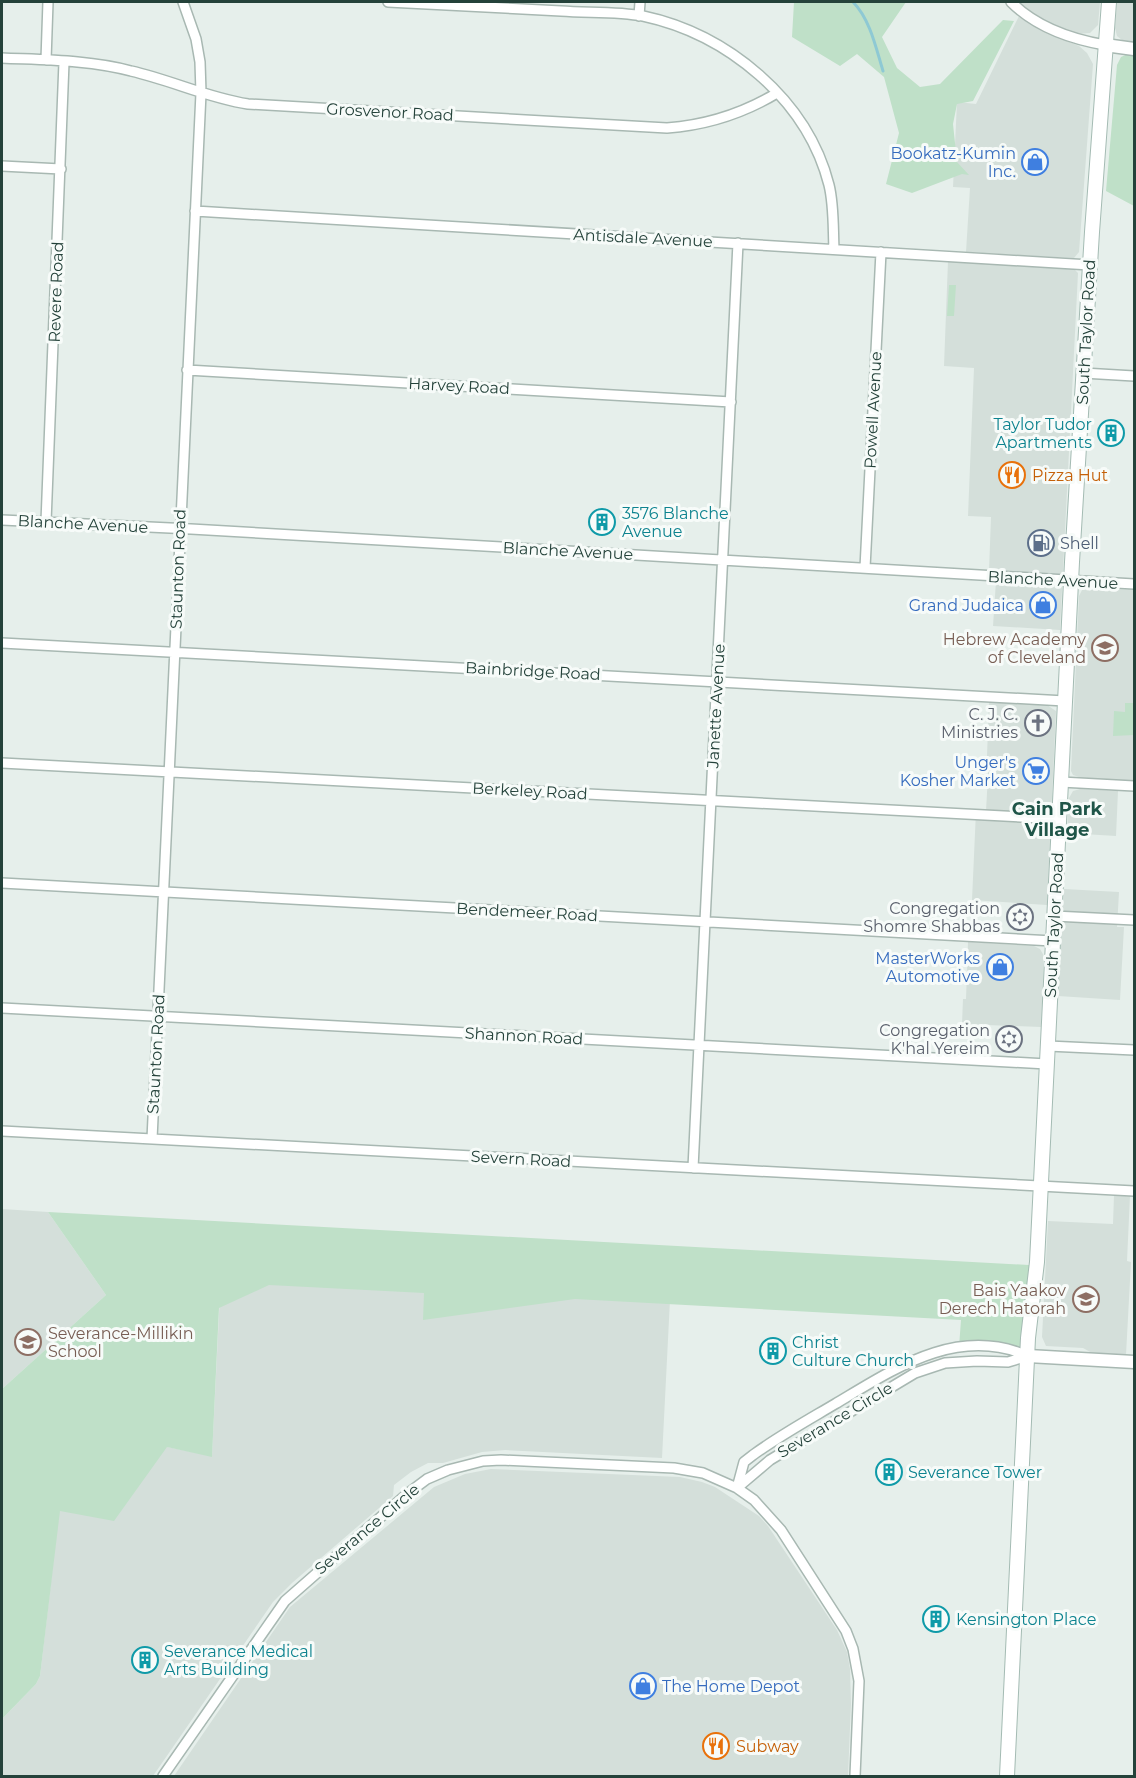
<svg xmlns="http://www.w3.org/2000/svg" width="1136" height="1778" font-family="Montserrat,sans-serif">
  <style>
    .built { fill: #d4dfda }
    .green { fill: #bfe0c8 }
    .lines { fill: none; stroke-linecap: round; stroke-linejoin: round }
    .stream { stroke: #8ec9d4; stroke-width: 3 }
    .minor-casing { stroke: #a8b8b2; stroke-width: 12 }
    .tertiary-casing { stroke: #a8b8b2; stroke-width: 15 }
    .secondary-casing { stroke: #a4bbb3; stroke-width: 16 }
    .minor { stroke: #fff; stroke-width: 9 }
    .tertiary { stroke: #fff; stroke-width: 12 }
    .secondary { stroke: #fff; stroke-width: 14 }
    .labels { text-anchor: middle; dominant-baseline: central; stroke-width: 6; stroke-linejoin: round; paint-order: stroke }
    .street-label { font-size: 16px; fill: #24423a; stroke: #f7fbf9 }
    .shop-label { font-size: 16px; fill: #366cbe; stroke: #f7fbf9; text-anchor: end }
    .culture-label { font-size: 16px; fill: #0d838f; stroke: #f7fbf9; text-anchor: start }
    .food-label { font-size: 16px; fill: #c56008; stroke: #f7fbf9; text-anchor: start }
    .service-label { font-size: 16px; fill: #4e5e75; stroke: #f7fbf9; text-anchor: start }
    .education-label { font-size: 16px; fill: #785e54; stroke: #f7fbf9; text-anchor: end }
    .worship-label { font-size: 16px; fill: #5b616d; stroke: #f7fbf9; text-anchor: end }
    .neighbourhood-label { font-size: 18px; font-weight: bold; fill: #1f5548; stroke: #f7fbf9 }
  </style>
  <rect width="100%" height="100%" fill="#e6efeb"/>
  <path class="built" d="M1018 2H1100L1098 25 1090 33 1077 34 1041 19Z
    M1117 2H1134V43L1122 40 1117 36 1115 28Z
    M1019 16 1042 31 1079 46 1087 53 1093 64 1079 252 1074 258 966 252 970 188 953 187 957 102 976 104Z
    M948 261 1066 268 1075 270 1078 273 1060 630 993 626 996 581 1015 582V573L989 571 991 517 968 516 974 368 944 366Z
    M1087 588 1134 590V781L1082 778 1073 775 1071 771 1079 596 1082 590Z
    M989 702 1047 705 1056 711 1047 905 972 900 976 811H986L989 757 987 756Z
    M1080 789 1118 791 1116 836 1067 833 1069 798 1073 791Z
    M1064 889 1119 892 1117 927H1124L1120 1000 1058 996Z
    M968 942 1034 946 1040 949 1044 956 1041 1027 962 1024 963 999H966Z
    M1114 1195 1130 1196 1127 1261 1131 1262 1126 1355 1092 1353 1083 1348 1046 1346 1042 1337 1048 1221 1113 1224Z
    M2 1209 48 1212 106 1295 2 1389Z
    M222 1254 671 1280 662 1458 505 1450 482 1452 443 1463H428L411 1472 394 1485 393 1496 292 1583 273 1602 153 1776H2V1719L36 1684 40 1676 69 1427 212 1456Z
    M491 1469 680 1477 702 1482 715 1487 759 1516 768 1526 837 1630 847 1652 850 1669 851 1704 848 1776H174L290 1607 434 1487 465 1474Z"/>
  <path class="green" d="M794 2H906L882 37 897 68 920 87 940 84 1003 20 1014 21 973 101 957 104 953 124 957 162 969 175 962 174 912 193 886 184 899 133 884 77 857 54 840 66 792 37Z
    M1130 53 1134 54V206L1106 191 1117 65 1121 57Z
    M949 285H956L954 316H947Z
    M1125 703H1134V735L1113 736 1114 711 1125 712Z
    M48 1212 1029 1265 1037 1262 1028 1356 1011 1349 959 1347 961 1320 575 1299 423 1320 424 1293 269 1285 219 1308 212 1457 167 1447 114 1521 60 1511 40 1676 36 1684 2 1719V1389L106 1295Z"/>
  <g class="lines">
    <path class="stream" d="M853 2C870 19 876 48 883 71"/>
    <defs>
      <path id="minor" d="M388 2C445 5 503 8 561 11 587 13 617 11 643 16 727 34 807 99 829 185 834 205 833 228 834 249
        M1011 2C1036 27 1070 39 1105 45
        M639 16 640 2
        M2 58C44 60 90 60 131 71 171 80 208 98 248 104L667 128C707 125 742 114 777 93
        M46 60 48 2
        M2 166 61 169
        M195 211 1090 265
        M187 370 731 402
        M1083 373 1134 376
        M2 520 191 529 1134 584
        M46 522 64 62
        M865 568 881 252
        M2 643 1065 701
        M2 763 1059 819
        M1061 782 1134 786
        M2 883 1053 941
        M1054 916 1134 920
        M2 1008 1047 1064
        M1048 1046 1134 1050
        M2 1131 1134 1191
        M152 1139 201 93 200 62 196 39 183 2
        M693 1168 738 243
        M737 1488 744 1462 753 1455C779 1436 808 1420 835 1404 894 1369 957 1325 1028 1356
        M737 1488 770 1460 915 1373 945 1363 977 1361 1008 1362 1028 1356
        M163 1776 285 1601 407 1494 427 1479 448 1470 483 1461 501 1460 674 1468 703 1473 737 1488 754 1500 781 1530 846 1631 853 1649 859 1681 855 1776"/>
      <path id="tertiary" d="M1105 45 1134 49
        M1028 1356 1134 1362"/>
      <path id="secondary" d="M1007 1776 1028 1338 1037 1262 1072 562 1092 232 1109 2"/>
    </defs>
    <use href="#minor" class="minor-casing"/>
    <use href="#tertiary" class="tertiary-casing"/>
    <use href="#secondary" class="secondary-casing"/>
    <use href="#minor" class="minor"/>
    <use href="#tertiary" class="tertiary"/>
    <use href="#secondary" class="secondary"/>
  </g>
  <defs>
    <symbol id="shop-ring" viewBox="-11 -11 22 22"><circle r="9.5" fill="#f7fbf9" stroke="#3f7fe0" stroke-width="1.5"/><path d="M-5-2.5h2.3a2.7 3.5 0 0 1 5.4 0H5L5.5 6h-11ZM-1.5-2.5h3a1.5 2.3 0 0 0-3 0Z" fill="#3f7fe0"/></symbol>
    <symbol id="building-ring" viewBox="-11 -11 22 22"><circle r="9.5" fill="#f7fbf9" stroke="#0f9aa8" stroke-width="1.5"/><path d="M-4-6H4V6H1V3H-1V6H-4ZM-2.5-4.3h1.7v1.8h-1.7ZM.8-4.3h1.7v1.8H.8ZM-2.5-1h1.7V.8h-1.7ZM.8-1h1.7V.8H.8Z" fill="#0f9aa8"/></symbol>
    <symbol id="restaurant-ring" viewBox="-11 -11 22 22"><circle r="9.5" fill="#f7fbf9" stroke="#e8710a" stroke-width="1.5"/><path d="M-5-6h1v4h1v-4h1v4h1v-4h1v5L-1.5 .5V6h-2V.5L-5-1ZM5-6V6H3V1.5H1.5Q1.5-4 5-6Z" fill="#e8710a"/></symbol>
    <symbol id="fuel-ring" viewBox="-11 -11 22 22"><circle r="9.5" fill="#f7fbf9" stroke="#5c6f8a" stroke-width="1.5"/><path d="M-5.5-6h7V0h2V4h1.3V-2.5L3-4.5l.8-.8L6-3V5H2.5V1h-1V6h-7ZM-4.2-4.7v3.2H.2V-4.7Z" fill="#5c6f8a"/></symbol>
    <symbol id="school-ring" viewBox="-11 -11 22 22"><circle r="9.5" fill="#f7fbf9" stroke="#8d6e63" stroke-width="1.5"/><path d="M0-5L7-2L0 1L-7-2ZM-4 1L0 2.5L4 1V4Q0 6-4 4Z" fill="#8d6e63"/></symbol>
    <symbol id="church-ring" viewBox="-11 -11 22 22"><circle r="9.5" fill="#f7fbf9" stroke="#6b7280" stroke-width="1.5"/><path d="M-1.2-6h2.4v3.5h3.3v2.4h-3.3V6h-2.4V-.1h-3.3v-2.4h3.3Z" fill="#6b7280"/></symbol>
    <symbol id="supermarket-ring" viewBox="-11 -11 22 22"><circle r="9.5" fill="#f7fbf9" stroke="#3f7fe0" stroke-width="1.5"/><path d="M-6-5.5h2.5l.6 2H6L4.5 2H-2.5L-4.4-4H-6ZM-1.5 3.2a1.3 1.3 0 1 0 .1 0ZM3 3.2a1.3 1.3 0 1 0 .1 0Z" fill="#3f7fe0"/></symbol>
    <symbol id="synagogue-ring" viewBox="-11 -11 22 22"><circle r="9.5" fill="#f7fbf9" stroke="#6b7280" stroke-width="1.5"/><path d="M0-6.5L5.6 3.2H-5.6ZM0 6.5L5.6-3.2H-5.6Z" fill="#6b7280"/></symbol>
  </defs>
  <g fill-rule="evenodd">
    <use href="#shop-ring" x="1020" y="147" width="30" height="30"/>
    <use href="#building-ring" x="1096" y="418" width="30" height="30"/>
    <use href="#restaurant-ring" x="997" y="460" width="30" height="30"/>
    <use href="#building-ring" x="587" y="507" width="30" height="30"/>
    <use href="#fuel-ring" x="1026" y="528" width="30" height="30"/>
    <use href="#shop-ring" x="1028" y="590" width="30" height="30"/>
    <use href="#school-ring" x="1090" y="633" width="30" height="30"/>
    <use href="#church-ring" x="1023" y="708" width="30" height="30"/>
    <use href="#supermarket-ring" x="1021" y="756" width="30" height="30"/>
    <use href="#synagogue-ring" x="1005" y="902" width="30" height="30"/>
    <use href="#shop-ring" x="985" y="952" width="30" height="30"/>
    <use href="#synagogue-ring" x="994" y="1024" width="30" height="30"/>
    <use href="#school-ring" x="1071" y="1284" width="30" height="30"/>
    <use href="#school-ring" x="13" y="1327" width="30" height="30"/>
    <use href="#building-ring" x="758" y="1336" width="30" height="30"/>
    <use href="#building-ring" x="874" y="1457" width="30" height="30"/>
    <use href="#building-ring" x="921" y="1604" width="30" height="30"/>
    <use href="#building-ring" x="130" y="1645" width="30" height="30"/>
    <use href="#shop-ring" x="628" y="1671" width="30" height="30"/>
    <use href="#restaurant-ring" x="701" y="1731" width="30" height="30"/>
  </g>
  <g class="labels">
    <g class="street-label">
      <text transform="translate(390 112) rotate(3)">Grosvenor Road</text>
      <text transform="translate(643 238) rotate(3)">Antisdale Avenue</text>
      <text transform="translate(56 292) rotate(-88)">Revere Road</text>
      <text transform="translate(1086 332) rotate(-87)">South Taylor Road</text>
      <text transform="translate(459 386) rotate(3)">Harvey Road</text>
      <text transform="translate(873 410) rotate(-87)">Powell Avenue</text>
      <text transform="translate(83 524) rotate(3)">Blanche Avenue</text>
      <text transform="translate(568 551) rotate(3)">Blanche Avenue</text>
      <text transform="translate(178 569) rotate(-88)">Staunton Road</text>
      <text transform="translate(1053 580) rotate(3)">Blanche Avenue</text>
      <text transform="translate(533 671) rotate(3)">Bainbridge Road</text>
      <text transform="translate(716 706) rotate(-87)">Janette Avenue</text>
      <text transform="translate(530 791) rotate(3)">Berkeley Road</text>
      <text transform="translate(527 912) rotate(3)">Bendemeer Road</text>
      <text transform="translate(1054 925) rotate(-87)">South Taylor Road</text>
      <text transform="translate(524 1036) rotate(3)">Shannon Road</text>
      <text transform="translate(156 1054) rotate(-87)">Staunton Road</text>
      <text transform="translate(521 1159) rotate(3)">Severn Road</text>
      <text transform="translate(835 1420) rotate(-31)">Severance Circle</text>
      <text transform="translate(367 1529) rotate(-40)">Severance Circle</text>
    </g>
    <g class="shop-label">
      <text x="1016" y="153">Bookatz-Kumin<tspan x="1016" dy="18">Inc.</tspan></text>
      <text x="1024" y="605">Grand Judaica</text>
      <text x="1016" y="762">Unger's<tspan x="1016" dy="18">Kosher Market</tspan></text>
      <text x="980" y="958">MasterWorks<tspan x="980" dy="18">Automotive</tspan></text>
      <text x="662" y="1686" text-anchor="start">The Home Depot</text>
    </g>
    <g class="culture-label">
      <text x="1092" y="424" text-anchor="end">Taylor Tudor<tspan x="1092" dy="18">Apartments</tspan></text>
      <text x="622" y="513">3576 Blanche<tspan x="622" dy="18">Avenue</tspan></text>
      <text x="792" y="1342">Christ<tspan x="792" dy="18">Culture Church</tspan></text>
      <text x="908" y="1472">Severance Tower</text>
      <text x="956" y="1619">Kensington Place</text>
      <text x="164" y="1651">Severance Medical<tspan x="164" dy="18">Arts Building</tspan></text>
    </g>
    <g class="food-label">
      <text x="1032" y="475">Pizza Hut</text>
      <text x="736" y="1746">Subway</text>
    </g>
    <g class="service-label">
      <text x="1060" y="543">Shell</text>
    </g>
    <g class="education-label">
      <text x="1086" y="639">Hebrew Academy<tspan x="1086" dy="18">of Cleveland</tspan></text>
      <text x="1066" y="1290">Bais Yaakov<tspan x="1066" dy="18">Derech Hatorah</tspan></text>
      <text x="48" y="1333" text-anchor="start">Severance-Millikin<tspan x="48" dy="18">School</tspan></text>
    </g>
    <g class="worship-label">
      <text x="1018" y="714">C. J. C.<tspan x="1018" dy="18">Ministries</tspan></text>
      <text x="1000" y="908">Congregation<tspan x="1000" dy="18">Shomre Shabbas</tspan></text>
      <text x="990" y="1030">Congregation<tspan x="990" dy="18">K'hal Yereim</tspan></text>
    </g>
    <g class="neighbourhood-label">
      <text x="1057" y="809">Cain Park<tspan x="1057" dy="21">Village</tspan></text>
    </g>
  </g>
  <rect width="1136" height="1778" fill="none" stroke="#24423a" stroke-width="6"/>
</svg>
